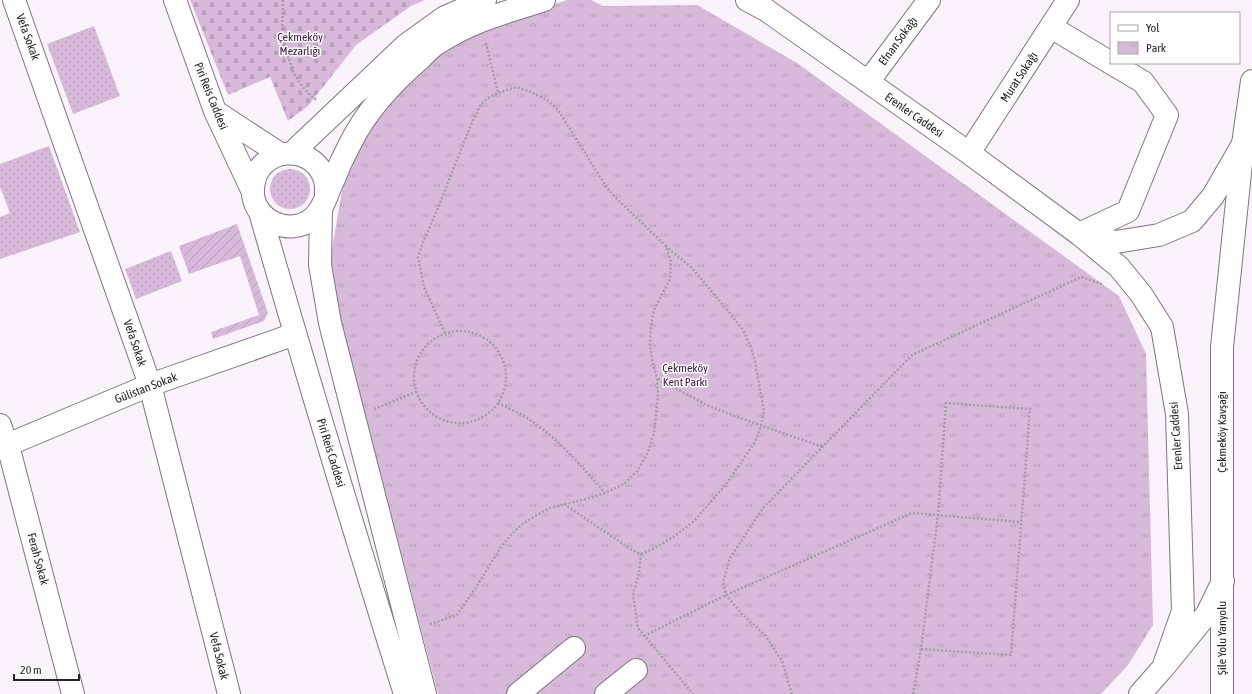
<svg xmlns="http://www.w3.org/2000/svg" width="1252" height="694" font-family="'Asap Condensed',sans-serif">
  <style>
    .grass { fill: url(#grass-dots) }
    .cemetery { fill: url(#cemetery-stones) }
    .park { fill: url(#park-tufts) }
    .garden { fill: url(#garden-furrows) }
    .lines { fill: none; stroke-linecap: round; stroke-linejoin: round }
    .minor-casing { stroke: #7d767d; stroke-width: 24 }
    .major-casing { stroke: #7d767d; stroke-width: 24 }
    .highway-casing { stroke: #7d767d; stroke-width: 24 }
    .path { stroke: #a39ea4; stroke-width: 2.5; stroke-dasharray: 2 2; stroke-linecap: butt }
    .minor { stroke: #fff; stroke-width: 22 }
    .major { stroke: #fff; stroke-width: 22 }
    .highway { stroke: #fff; stroke-width: 22 }
    .labels { text-anchor: middle; dominant-baseline: central; stroke-width: 3; stroke-linejoin: round; paint-order: stroke }
    .street-label { font-size: 12px; fill: #252326; stroke: #fff }
    .park-label { font-size: 12px; fill: #411444; stroke: #fff }
  </style>
  <defs>
    <pattern id="grass-dots" width="8" height="8" patternUnits="userSpaceOnUse"><rect width="8" height="8" fill="#d7b9d9"/><path d="M2 2h.1M6 6h.1" fill="none" stroke="#b89fba" stroke-width="1.8" stroke-linecap="round"/></pattern>
    <pattern id="cemetery-stones" width="16" height="16" patternUnits="userSpaceOnUse"><rect width="16" height="16" fill="#d7b9d9"/><path d="M2 7V4a2 2 0 0 1 4 0v3zM10 15v-3a2 2 0 0 1 4 0v3z" fill="#b89fba"/></pattern>
    <pattern id="park-tufts" width="24" height="20" patternUnits="userSpaceOnUse"><rect width="24" height="20" fill="#d7b9d9"/><path d="M3 7l-1-3M5 7V3M7 7l1-3M15 17l-1-3M17 17v-4M19 17l1-3" fill="none" stroke="#b89fba"/></pattern>
    <pattern id="garden-furrows" width="10" height="10" patternUnits="userSpaceOnUse"><rect width="10" height="10" fill="#d7b9d9"/><path d="M-1 1l2-2M0 10L10 0M9 11l2-2" fill="none" stroke="#b89fba"/></pattern>
  </defs>
  <rect width="100%" height="100%" fill="#fbf3fb"/>
  <path class="grass" d="M94 26 120 96 73 114 47 44Z
    M49 146 80 232 0 259V217L10 213 0 187V164Z
    M270 189a20 20 0 1 1 40 0a20 20 0 1 1-40 0Z
    M171 251 182 281 136 299 125 269Z"/>
  <path class="cemetery" d="M190 0H425L411 6 356 45 308 106 288 121 270 77 228 95Z"/>
  <path class="park" d="M567 0H591L603 6 697 5 797 63 1119 296 1146 354 1153 625 1128 665 1101 694H438L328 272 347 161 377 113 450 41Z"/>
  <path class="garden" d="M237 224 268 313 264 321 213 339 211 332 259 315 240 256 189 274 179 246Z"/>
  <g class="lines">
    <defs>
      <path id="minor" d="M14 0 150 385 229 694
        M175 0 215 111 252 190
        M747 0 766 10 969 153 1079 234 1119 267 1141 294 1162 327 1177 414 1183 611 1163 668
        M1051 27 1111 63
        M868 82 929 0
        M216 112 280 154
        M292 153 406 45 445 17 485 0
        M969 153 1068 0
        M326 197C326 193 326 189 326 185 319 141 255 144 253 189 251 220 290 238 313 218 324 209 327 193 333 181 338 168 344 155 351 142 367 110 392 83 420 59 425 54 431 47 438 43 449 36 468 26 481 21 501 13 523 7 544 0
        M321 209 320 265 330 323 425 694
        M260 212C306 373 355 534 405 694
        M1079 234 1128 211 1167 115 1143 82 1111 63
        M0 425 11 457 73 694
        M0 448 150 385 295 334
        M518 694 574 648
        M606 694 636 670
        M1140 694 1163 668 1207 614 1223 581"/>
      <path id="major" d="M1079 234 1116 242 1159 235 1192 221 1213 196 1243 144 1252 81
        M1222 694V347L1243 144"/>
      <path id="highway" d="M1243 144 1252 116"/>
    </defs>
    <use href="#minor" class="minor-casing"/>
    <use href="#major" class="major-casing"/>
    <use href="#highway" class="highway-casing"/>
    <path class="path" d="M283 0 282 35 293 72 302 86 311 96 317 100
      M486 43 498 93
      M414 377a46 46 0 1 1 92 0a46 46 0 1 1-92 0Z
      M658 379 709 406 737 417 823 447
      M498 403C508 408 520 413 530 420 559 439 582 467 605 493
      M374 409 416 392
      M564 504 632 550 641 554 655 548 675 536 694 521 708 505 727 483 755 442 761 426 764 411 755 362 751 348 743 330 729 312 691 267 666 247
      M641 554 639 573 633 595 638 628 693 694
      M430 624 457 615 478 584 501 547 511 535 521 525 535 516 550 508 590 498 605 493 624 484 638 470 648 452 654 433 658 396 657 378 652 360 650 345 651 325 654 310 670 279 671 262 666 246 616 198 607 188 558 110 547 100 531 92 516 87 498 93 488 98 481 104 470 127 438 208 424 240 418 257 424 287 445 333
      M644 636 726 595 912 513 1021 522
      M792 694 782 661 765 635 742 614 726 595 723 582 730 558 763 508 912 355 1081 277 1102 284
      M913 694 921 649 938 515 946 403 1030 409 1011 655 921 649"/>
    <use href="#minor" class="minor"/>
    <use href="#major" class="major"/>
    <use href="#highway" class="highway"/>
  </g>
  <g class="labels">
    <g class="street-label">
      <text transform="translate(28 37) rotate(70)">Vefa Sokak</text>
      <text transform="translate(898 41) rotate(-54)">Efnan Sokağı</text>
      <text transform="translate(1019 77) rotate(-57)">Murat Sokağı</text>
      <text transform="translate(211 96) rotate(68)">Piri Reis Caddesi</text>
      <text transform="translate(914 115) rotate(35)">Erenler Caddesi</text>
      <text transform="translate(135 343) rotate(71)">Vefa Sokak</text>
      <text transform="translate(146 388) rotate(-21)">Gülistan Sokak</text>
      <text transform="translate(1222 432) rotate(-90)">Çekmeköy Kavşağı</text>
      <text transform="translate(1176 436) rotate(-94)">Erenler Caddesi</text>
      <text transform="translate(331 453) rotate(73)">Piri Reis Caddesi</text>
      <text transform="translate(38 559) rotate(75)">Ferah Sokak</text>
      <text transform="translate(1222 638) rotate(-90)">Şile Yolu Yanyolu</text>
      <text transform="translate(219 656) rotate(76)">Vefa Sokak</text>
    </g>
    <g class="park-label">
      <text x="300" y="37">Çekmeköy<tspan x="300" dy="14">Mezarlığı</tspan></text>
      <text x="685" y="368">Çekmeköy<tspan x="685" dy="14">Kent Parkı</tspan></text>
    </g>
  </g>
  <rect x="1110" y="12" width="130" height="52" fill="#ffffff" stroke="#a8a7a8"/>
  <rect x="1118" y="25" width="20" height="6" fill="#ffffff" stroke="#a8a7a8"/>
  <text x="1146" y="32" font-size="12" fill="#252326">Yol</text>
  <rect x="1118" y="42" width="20" height="12" fill="url(#park-tufts)" stroke="#a8a7a8"/>
  <text x="1146" y="52" font-size="12" fill="#252326">Park</text>
  <path d="M14 674v6h65v-6" fill="none" stroke="#252326" stroke-width="2"/>
  <text x="20" y="674" font-size="12" fill="#252326" stroke="#ffffff" stroke-width="3" paint-order="stroke">20 m</text>
</svg>
